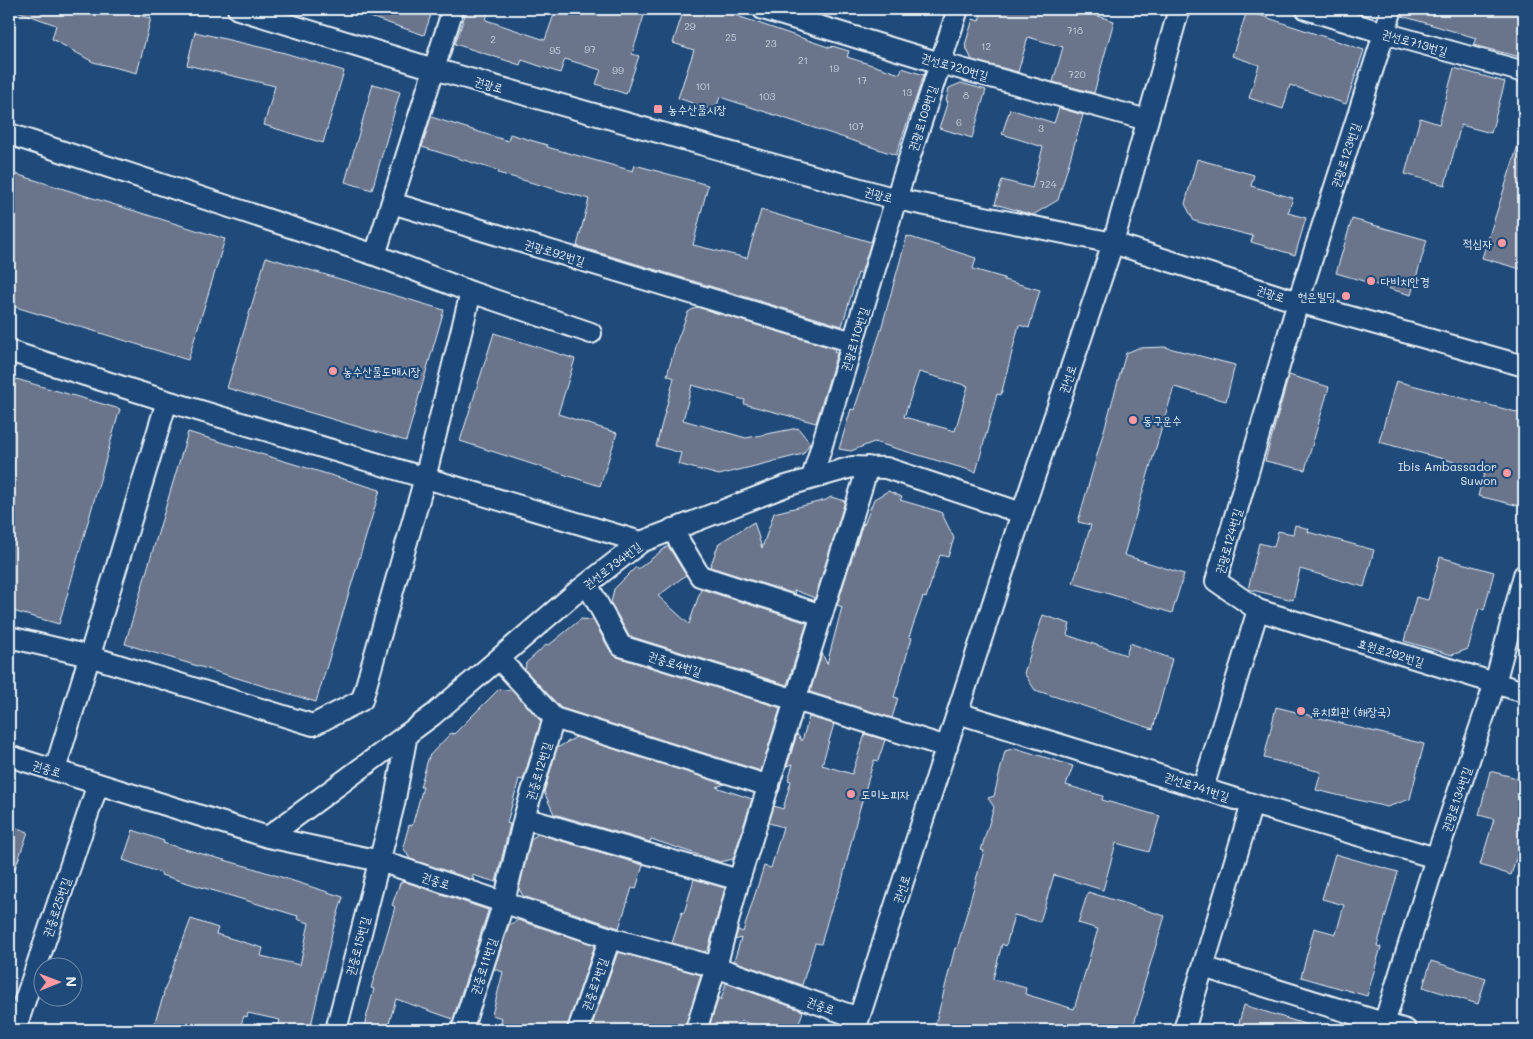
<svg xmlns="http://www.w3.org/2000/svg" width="1533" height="1039" font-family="Mali,'Poor Story',sans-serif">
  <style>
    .building { fill: #6b748c; stroke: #e8f1f8; fill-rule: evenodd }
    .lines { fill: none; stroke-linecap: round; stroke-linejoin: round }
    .minor-casing { stroke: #e8f1f8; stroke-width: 24 }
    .minor { stroke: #1f4a7a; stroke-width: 20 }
    .poi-dot { fill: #ff9aa2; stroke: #1f4a7a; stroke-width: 2 }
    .labels { text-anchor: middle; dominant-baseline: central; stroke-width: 4.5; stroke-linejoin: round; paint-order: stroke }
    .number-label { font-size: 10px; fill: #c9d2dd }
    .street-label { font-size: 12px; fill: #e8f1f8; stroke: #1f4a7a }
    .poi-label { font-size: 12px; fill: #e8f1f8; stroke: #1f4a7a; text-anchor: start }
  </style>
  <rect width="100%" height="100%" fill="#1f4a7a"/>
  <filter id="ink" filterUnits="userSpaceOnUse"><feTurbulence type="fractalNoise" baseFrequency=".02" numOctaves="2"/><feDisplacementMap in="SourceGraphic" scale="10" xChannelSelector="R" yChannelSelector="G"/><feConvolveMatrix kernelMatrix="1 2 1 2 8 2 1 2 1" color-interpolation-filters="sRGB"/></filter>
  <g filter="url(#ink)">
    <path class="building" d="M18 9H114L151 18 137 73 93 62 52 39 56 25 17 11Z
      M356 9H433L424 35 355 12Z
      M467 9H476L488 13 486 20 545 40 556 9H646L632 54 639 56 626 94 596 84 601 70 565 59 560 73 522 60 520 65 455 44Z
      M684 9H717L831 48 832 46 849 51 847 57 900 74 902 68 924 75 896 155 720 97 715 111 678 98 694 50 673 43Z
      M982 9H1086L1085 12 1114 21 1094 93 1053 82 1063 47 1028 37 1018 72 972 60 965 45 973 19 979 21Z
      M1404 9H1505L1524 13V58L1473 45 1476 38 1402 16Z
      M1247 11 1364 50 1346 104 1290 85 1283 109 1249 98 1259 65 1232 56Z
      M195 32 285 53 344 71 323 143 264 125 275 86 187 65Z
      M1454 68 1505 82 1491 133 1461 125 1445 185 1405 174 1420 118 1439 124Z
      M961 83 986 90 972 138 939 128 948 101H946L949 88Z
      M373 84 400 92 372 190 345 182Z
      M1059 108 1083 115 1058 200 1033 215 995 204 1002 180 1032 188 1043 147 1002 134 1010 109 1054 123Z
      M431 117 508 141 510 134 547 145V147L633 171 635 165 708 185 693 245 747 258 761 210 871 242 861 274 858 273 842 326 577 246 589 199 498 173 499 171 422 147Z
      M1521 136 1524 137V270L1482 258Z
      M1197 159 1254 175 1251 186 1293 198 1288 213 1306 218 1295 255 1251 242 1253 236 1194 221 1185 204Z
      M9 172 225 239 188 360 9 305Z
      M1352 219 1427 240 1411 295 1336 273Z
      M907 236 976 258 973 269 1004 278V280L1040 290 1029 328 1019 325 1001 395 997 394 976 472 874 442 851 451 839 449 851 409 854 410 880 333ZM919 372 968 386 955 431 904 417Z
      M266 257 444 310 406 441 227 388Z
      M697 307 835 349 834 352 837 353 816 423 744 404 745 400 692 385 683 420 746 438 798 428 810 443 803 454 719 475 678 464 681 453 656 446 674 378 667 375 677 341 688 312Z
      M494 333 575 359 558 414 617 433 600 486 460 441Z
      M1165 347 1235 365 1226 401 1174 387 1124 555 1184 574 1172 613 1073 583 1091 525 1078 522 1126 353 1138 348Z
      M1289 375 1329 387 1305 470 1265 461Z
      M9 377 120 409 59 624 9 610Z
      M1396 381 1524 414V507L1478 496 1485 470 1379 442Z
      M188 432 380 490 316 702 125 644Z
      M888 491 902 497 900 500 941 512 954 538 948 557 940 555 926 598 923 597 909 637 912 638 894 697 898 698 892 718 810 692 822 653 827 664 842 607 837 605 863 523 864 525 874 499Z
      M831 497 845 501 815 598 794 590 795 594 710 567 719 543 754 522 762 548 774 513 826 500Z
      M1295 525 1309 529 1308 532 1374 550 1364 587 1300 569 1293 600 1248 589 1259 543 1274 547 1278 531 1293 534Z
      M668 546 686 575 658 596 689 624 701 589 807 623 787 685 629 636 611 603 614 589 636 567 638 569Z
      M1440 557 1494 572 1484 610 1479 608 1468 649 1452 655 1404 641 1416 597 1428 600Z
      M1043 615 1070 624 1067 635 1126 655 1130 643 1172 659 1153 729 1035 690 1024 673Z
      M581 619 593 620 611 652 617 657 778 707 780 709 761 771 561 708 525 670 526 663 547 644 549 645Z
      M499 689 513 691 541 721 523 780 519 779 507 823 510 824 496 882 472 875 474 880 410 859 403 847 409 825 412 826 423 787H420L429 756 451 733 454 734Z
      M1276 707 1424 744 1410 799 1387 807 1316 790 1321 772 1264 758Z
      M809 717 834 724 822 765 852 774 865 734 885 740 878 761 874 760 857 818 842 881 829 915 821 944 815 943 802 985 734 961 741 938 735 940 738 930 743 932 764 866 771 868 783 827 769 823 774 806 783 809 791 781 788 780 793 764 787 766 797 734 802 741Z
      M576 737 725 784 716 787 752 799 733 859 720 862 651 839 650 842 554 814 544 792 557 748Z
      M1015 748 1073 766 1066 785 1103 796 1102 800 1160 816 1149 852 1116 843 1103 890 1054 875 1040 922 1014 915 1006 946 1002 944 993 979 1026 988 1025 994 1074 1009 1098 929 1078 923 1088 892 1165 916 1142 991 1144 992 1132 1030H934L955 948H957L984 851 981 850 994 807 988 798 994 796 1005 751Z
      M1490 771 1524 780V833L1511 875 1480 865 1494 819 1479 815Z
      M9 825 28 832 11 880H9Z
      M133 830 164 841 163 843 253 868 343 897 332 933 310 1030H277L280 1020 248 1013 247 1017 244 1016 239 1030H152L164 994H163L191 919 218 928 216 934 263 948 261 956 300 965 309 923 297 919 298 916 161 875V873L123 860Z
      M538 834 643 865 636 889 632 888 619 928 523 896 519 889 531 839Z
      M1335 854 1398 872 1377 946 1381 947 1367 996 1301 977 1314 928 1336 934 1344 905 1322 899Z
      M694 879 725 888 708 950 704 952 672 943 682 912 684 913Z
      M403 881 488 910V911L453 1019 396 999 387 1030H363L374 989 371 988 395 907 392 905 400 883Z
      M518 920 595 945 566 1030H499L502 1018 492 1015 503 972 494 969 509 925Z
      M618 952 701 975 684 1030H590Z
      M1431 961 1486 978 1478 1004 1423 987Z
      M726 983 803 1011 797 1030H769L741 1021 738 1030H708L719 997 721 1000Z
      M1244 1005 1314 1027 1313 1030H1237Z"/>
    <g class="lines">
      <defs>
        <path id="minor" d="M238 9 434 69 896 199 1113 243 1298 302 1524 366
          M763 9 940 63 1147 120
          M1306 9 1384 33 1524 72
          M9 134 375 255 471 292 591 333
          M392 203 853 342
          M375 255 453 9
          M9 351 167 401 641 542
          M812 478 896 199 958 9
          M672 529 700 576 822 615
          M587 584 621 646 947 747
          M1258 610 1524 692
          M9 637 89 656 313 725 362 700 425 478 471 292
          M958 713 1252 804 1436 858
          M554 718 769 786
          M9 756 268 837 380 861 610 938 716 967 858 1018
          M55 770 167 401
          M1203 788 1258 610 1216 581 1298 302 1392 9
          M524 818 739 880
          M268 837 433 715 573 595 641 542 786 486 852 467 886 468 1022 513
          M1203 967 1406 1030
          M15 1030 98 784
          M336 1030 394 804 407 734
          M462 1030 504 902 524 818 554 718 499 659
          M578 1030 610 938
          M696 1030 716 967 739 880 868 467
          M855 1030 1022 513 1113 243 1179 9
          M1184 1030 1252 804
          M1382 1030 1436 858 1495 683 1524 575"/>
      </defs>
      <use href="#minor" class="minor-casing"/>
      <use href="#minor" class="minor"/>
    </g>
  </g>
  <g class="poi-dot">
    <rect x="653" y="104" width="10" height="10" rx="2.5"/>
    <circle cx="1502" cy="243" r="5"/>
    <circle cx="1371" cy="281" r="5"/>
    <circle cx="1346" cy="296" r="5"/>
    <circle cx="333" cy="371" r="5"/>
    <circle cx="1133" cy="420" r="5"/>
    <circle cx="1507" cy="473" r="5"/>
    <circle cx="1301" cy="711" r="5"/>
    <circle cx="851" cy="794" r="5"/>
  </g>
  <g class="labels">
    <g class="number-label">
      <text x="690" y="26">29</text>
      <text x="1075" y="30">718</text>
      <text x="731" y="37">25</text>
      <text x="493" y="39">2</text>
      <text x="771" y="43">23</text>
      <text x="986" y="46">12</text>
      <text x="590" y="49">97</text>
      <text x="555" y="50">95</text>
      <text x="803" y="60">21</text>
      <text x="834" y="68">19</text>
      <text x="618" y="70">99</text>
      <text x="1077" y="74">720</text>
      <text x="862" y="80">17</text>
      <text x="703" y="86">101</text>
      <text x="907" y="92">13</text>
      <text x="966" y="95">8</text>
      <text x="767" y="96">103</text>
      <text x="959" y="122">6</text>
      <text x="856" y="126">107</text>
      <text x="1041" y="128">3</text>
      <text x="1048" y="184">724</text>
    </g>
    <g class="street-label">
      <text transform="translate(1415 42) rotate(16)">권선로713번길</text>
      <text transform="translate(955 66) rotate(16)">권선로720번길</text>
      <text transform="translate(489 84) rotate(16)">권광로</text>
      <text transform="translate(922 118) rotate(-72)">권광로109번길</text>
      <text transform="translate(1345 155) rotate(-72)">권광로123번길</text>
      <text transform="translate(879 194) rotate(15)">권광로</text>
      <text transform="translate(555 252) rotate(17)">권광로92번길</text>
      <text transform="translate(1271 293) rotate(18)">권광로</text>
      <text transform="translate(854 339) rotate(-73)">권광로110번길</text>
      <text transform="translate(1067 379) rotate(-71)">권선로</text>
      <text transform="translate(1228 541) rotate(-74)">권광로124번길</text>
      <text transform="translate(612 565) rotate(-37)">권선로734번길</text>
      <text transform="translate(1391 652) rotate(17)">효원로292번길</text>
      <text transform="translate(675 663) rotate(18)">권중로4번길</text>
      <text transform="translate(47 768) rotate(17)">권중로</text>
      <text transform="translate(538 771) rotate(-73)">권중로12번길</text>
      <text transform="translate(1197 786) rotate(18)">권선로741번길</text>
      <text transform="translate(1456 799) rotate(-71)">권광로134번길</text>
      <text transform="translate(436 880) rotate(18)">권중로</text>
      <text transform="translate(901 889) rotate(-72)">권선로</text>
      <text transform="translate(56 907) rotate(-71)">권중로25번길</text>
      <text transform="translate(357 946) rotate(-75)">권중로15번길</text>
      <text transform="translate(483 966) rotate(-72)">권중로11번길</text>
      <text transform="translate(594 984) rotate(-71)">권중로7번길</text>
      <text transform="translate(821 1005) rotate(20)">권중로</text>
    </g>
    <g class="poi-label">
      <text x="668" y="109">농수산물시장</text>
      <text x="1492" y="243" text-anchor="end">적십자</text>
      <text x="1381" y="281">다비치안경</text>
      <text x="1336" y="296" text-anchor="end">현은빌딩</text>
      <text x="343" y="371">농수산물도매시장</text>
      <text x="1143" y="420">동구운수</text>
      <text x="1497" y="466" text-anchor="end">Ibis Ambassador<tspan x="1497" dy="14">Suwon</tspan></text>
      <text x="1311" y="711">유치회관 (해장국)</text>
      <text x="861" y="794">도미노피자</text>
    </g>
  </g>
  <rect width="1533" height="1039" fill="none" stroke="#1f4a7a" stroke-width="30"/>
  <rect x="15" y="15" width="1503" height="1009" fill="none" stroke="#e8f1f8" stroke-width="2" filter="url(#ink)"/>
  <g transform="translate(58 982) rotate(89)"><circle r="24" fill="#1f4a7a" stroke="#6f8dac"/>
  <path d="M0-4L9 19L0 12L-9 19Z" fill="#ff9aa2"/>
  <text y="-8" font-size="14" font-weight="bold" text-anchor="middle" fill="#e8f1f8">N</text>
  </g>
</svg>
